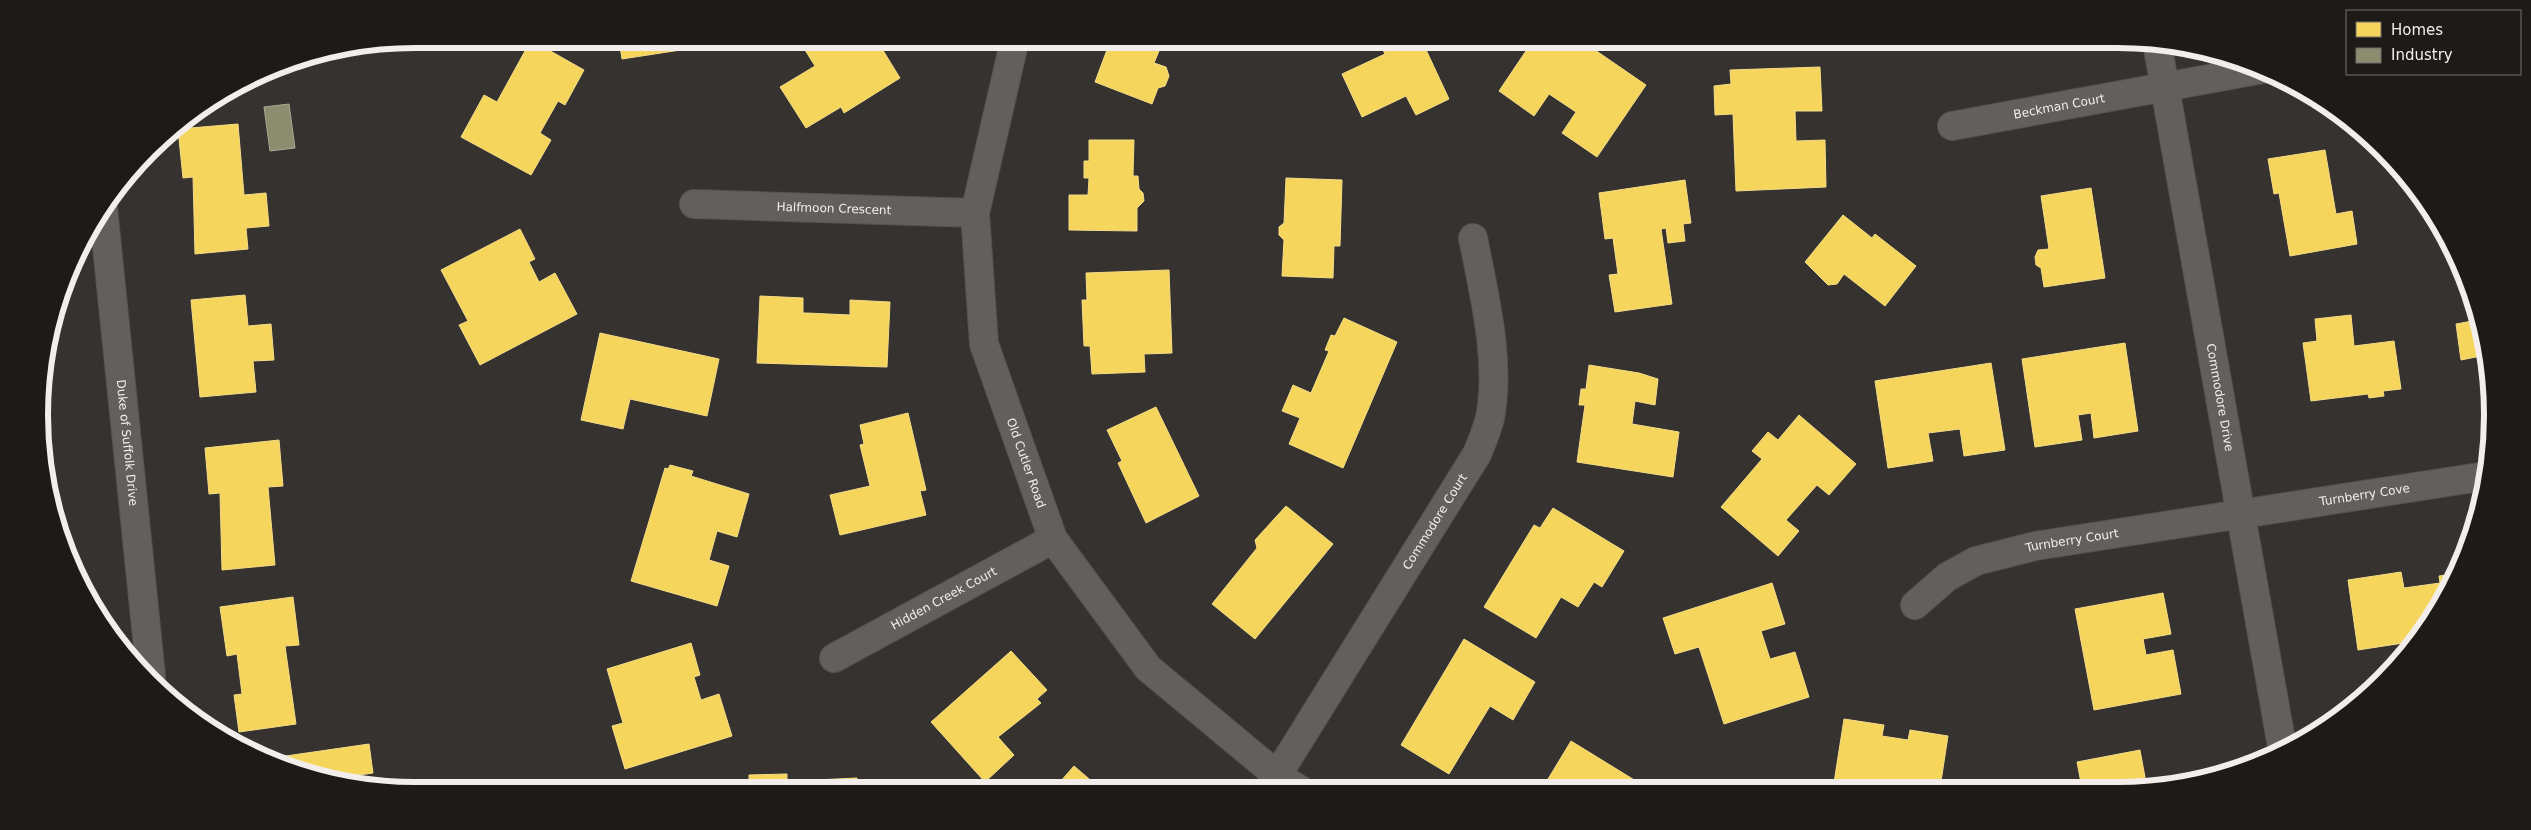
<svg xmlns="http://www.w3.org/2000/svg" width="2531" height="830" font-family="'DejaVu Sans',sans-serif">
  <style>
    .homes { fill: #f6d55c; stroke: #f5dc87 }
    .industry { fill: #8c8c6e; stroke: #aba994 }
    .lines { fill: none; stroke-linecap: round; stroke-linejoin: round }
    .minor-casing { stroke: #54514e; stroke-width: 30 }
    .minor { stroke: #62605e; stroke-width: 28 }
    .labels { text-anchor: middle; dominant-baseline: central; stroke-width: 5; stroke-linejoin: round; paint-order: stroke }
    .street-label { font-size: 12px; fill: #f3eeeb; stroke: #1d1a17 }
    .rim { fill: none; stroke: #f3eeeb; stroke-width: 6 }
  </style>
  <rect width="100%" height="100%" fill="#35322f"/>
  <path class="homes" d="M619 39H725L726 43 622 59Z
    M824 39H835L842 50 861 39H876L900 78 844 113 841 107 806 128 780 87 815 66 805 50Z
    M1111 39H1164L1154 63 1166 67 1169 76 1165 86 1158 88 1152 104 1095 82Z
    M1378 39H1421L1449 99 1416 115 1406 96 1362 117 1342 74 1385 54Z
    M1534 39H1579L1646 85 1597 157 1562 133 1576 112 1549 94 1534 116 1499 91Z
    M531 40 584 70 565 105 558 101 540 133 551 140 531 175 461 137 484 95 497 102Z
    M1820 67 1822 111H1795L1796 141 1825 140 1826 187 1736 191 1733 114 1715 115 1714 86 1731 84 1730 70Z
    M238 124 244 195 266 193 269 226 246 228 248 249 195 254 193 177 183 178 178 129Z
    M1089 140H1134L1133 176H1138L1139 189 1143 193 1144 201 1137 208V231L1069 230V195H1088L1089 178H1084V161H1089Z
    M2325 150 2336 214 2352 211 2357 244 2290 256 2279 193 2274 194 2268 159Z
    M1286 178 1342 180 1340 246H1334L1333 278 1282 276 1284 240 1279 235V227L1284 223Z
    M1685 180 1691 223 1683 224 1685 241 1668 243 1666 228 1661 229 1672 304 1615 312 1609 275 1618 274 1613 238 1605 239 1599 193Z
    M2091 188 2105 278 2044 287 2041 268 2036 265 2035 257 2038 250 2049 249 2041 196Z
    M1843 215 1872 238 1875 234 1916 266 1885 306 1844 274 1837 284 1828 285 1805 262Z
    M520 229 535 259 529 262 539 282 555 273 577 314 480 365 459 325 468 321 441 270Z
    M1169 270 1172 353 1144 354 1145 372 1092 374 1090 346H1084L1082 300H1087L1086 273Z
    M245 295 248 326 271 324 274 360 253 361 256 392 200 397 191 300Z
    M760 296 803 298V313H807L850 315V300L890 302 887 367 757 363Z
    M2351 315 2354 346 2394 341 2401 389 2383 391 2384 396 2369 398 2368 394 2311 401 2303 343 2317 341 2315 319Z
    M1344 318 1397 342 1343 468 1289 444 1300 418 1282 411 1293 385 1311 393 1329 351 1325 350 1331 335 1335 336Z
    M2478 320 2486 355 2461 360 2456 324Z
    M600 333 719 359 707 416 630 399 623 429 581 420Z
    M2125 343 2138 431 2094 438 2091 413 2078 415 2082 440 2035 447 2022 359Z
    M1991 363 2005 450 1964 456 1960 429 1928 433 1933 461 1888 468 1875 381Z
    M1589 365 1639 373 1658 379 1655 405 1635 401 1632 424 1679 432 1673 477 1577 462 1585 405H1579L1581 389H1586Z
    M1156 407 1199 496 1146 523 1118 463 1122 461 1107 430Z
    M908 413 926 490 920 491 926 515 840 535 830 495 870 486 860 445 864 444 860 425Z
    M1799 415 1856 464 1829 495 1817 485 1786 520 1799 531 1778 556 1721 507 1762 459 1752 451 1768 432 1778 440Z
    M279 440 283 486 268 487 275 565 222 570 220 493 209 494 205 448Z
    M670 465 693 471 691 476 749 494 737 537 717 531 709 560 729 566 717 606 631 581 665 468 668 469Z
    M1286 506 1333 544 1255 639 1212 604 1257 548 1255 540Z
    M1553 508 1624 551 1602 587 1594 582 1578 607 1561 597 1536 638 1484 607 1534 525 1540 528Z
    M2401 572 2404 588 2440 583 2439 576 2453 574 2442 603 2410 642 2358 650 2348 580Z
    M1772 583 1785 624 1761 631 1770 659 1795 652 1809 697 1724 724 1699 647 1675 654 1663 618Z
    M2163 593 2171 634 2143 639 2146 655 2173 650 2181 694 2094 710 2075 609Z
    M293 597 299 645 285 646 296 724 239 732 234 695 242 694 237 654 227 656 220 607Z
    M1464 639 1535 682 1513 720 1490 706 1449 774 1401 745Z
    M691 643 700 675 694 677 701 700 719 694 732 736 625 769 612 726 623 723 607 669Z
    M1011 651 1047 690 1037 699 1041 703 998 737 1014 755 985 782 931 722Z
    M1844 719 1884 725 1882 736 1908 740 1910 730 1948 736 1940 788 1833 789Z
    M1571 741 1649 789H1542Z
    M369 744 373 773 345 777 346 784 265 759Z
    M2140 750 2147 788H2082L2077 762Z
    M1074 766 1102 790H1053Z
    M787 774V787L816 786V780L857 778V790L749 791V775Z"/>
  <path class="industry" d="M289 104 295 148 270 151 264 107Z"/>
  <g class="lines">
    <defs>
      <g id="minor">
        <path id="s1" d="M1015 39 975 213 984 344 1053 539 1148 668 1278 776 1300 790"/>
        <path id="s2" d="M2157 43 2283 752"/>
        <path id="s3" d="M1952 126 2263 69"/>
        <path id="s4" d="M694 204 975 213"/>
        <path id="s5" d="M103 208 151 676"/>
        <path id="s6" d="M1915 605 1947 577 1976 561 2035 546 2486 476"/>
        <path id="s7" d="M834 658 1053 539"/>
        <path id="s8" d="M1268 790 1477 454C1482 442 1487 430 1490 418 1501 361 1484 294 1473 238"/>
      </g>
    </defs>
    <use href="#minor" class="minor-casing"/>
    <use href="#minor" class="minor"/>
  </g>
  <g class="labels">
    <g class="street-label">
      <text stroke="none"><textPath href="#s3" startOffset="109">Beckman Court</textPath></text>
      <text stroke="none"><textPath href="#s4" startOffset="140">Halfmoon Crescent</textPath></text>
      <text stroke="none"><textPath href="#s2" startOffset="360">Commodore Drive</textPath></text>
      <text stroke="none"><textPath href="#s5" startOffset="236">Duke of Suffolk Drive</textPath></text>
      <text stroke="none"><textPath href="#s1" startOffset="436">Old Cutler Road</textPath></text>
      <text stroke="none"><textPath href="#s6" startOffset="470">Turnberry Cove</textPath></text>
      <text stroke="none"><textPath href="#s8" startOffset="316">Commodore Court</textPath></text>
      <text stroke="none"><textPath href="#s6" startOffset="174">Turnberry Court</textPath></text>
      <text stroke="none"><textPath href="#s7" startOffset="125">Hidden Creek Court</textPath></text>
    </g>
  </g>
  <path d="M0 0H2531V830H0ZM415 48H2117A367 367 0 0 1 2484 415V415A367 367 0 0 1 2117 782H415A367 367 0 0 1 48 415V415A367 367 0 0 1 415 48Z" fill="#1d1a17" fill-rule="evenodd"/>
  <path class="rim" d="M415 48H2117A367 367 0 0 1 2484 415V415A367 367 0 0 1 2117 782H415A367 367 0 0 1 48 415V415A367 367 0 0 1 415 48Z"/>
  <rect x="2346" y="10" width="175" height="65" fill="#1d1a17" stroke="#736f6c"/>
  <rect x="2356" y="22" width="25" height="15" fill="#f6d55c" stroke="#736f6c"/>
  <text x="2391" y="35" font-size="15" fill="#f3eeeb">Homes</text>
  <rect x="2356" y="48" width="25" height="15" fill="#8c8c6e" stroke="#736f6c"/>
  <text x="2391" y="60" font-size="15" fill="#f3eeeb">Industry</text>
</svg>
